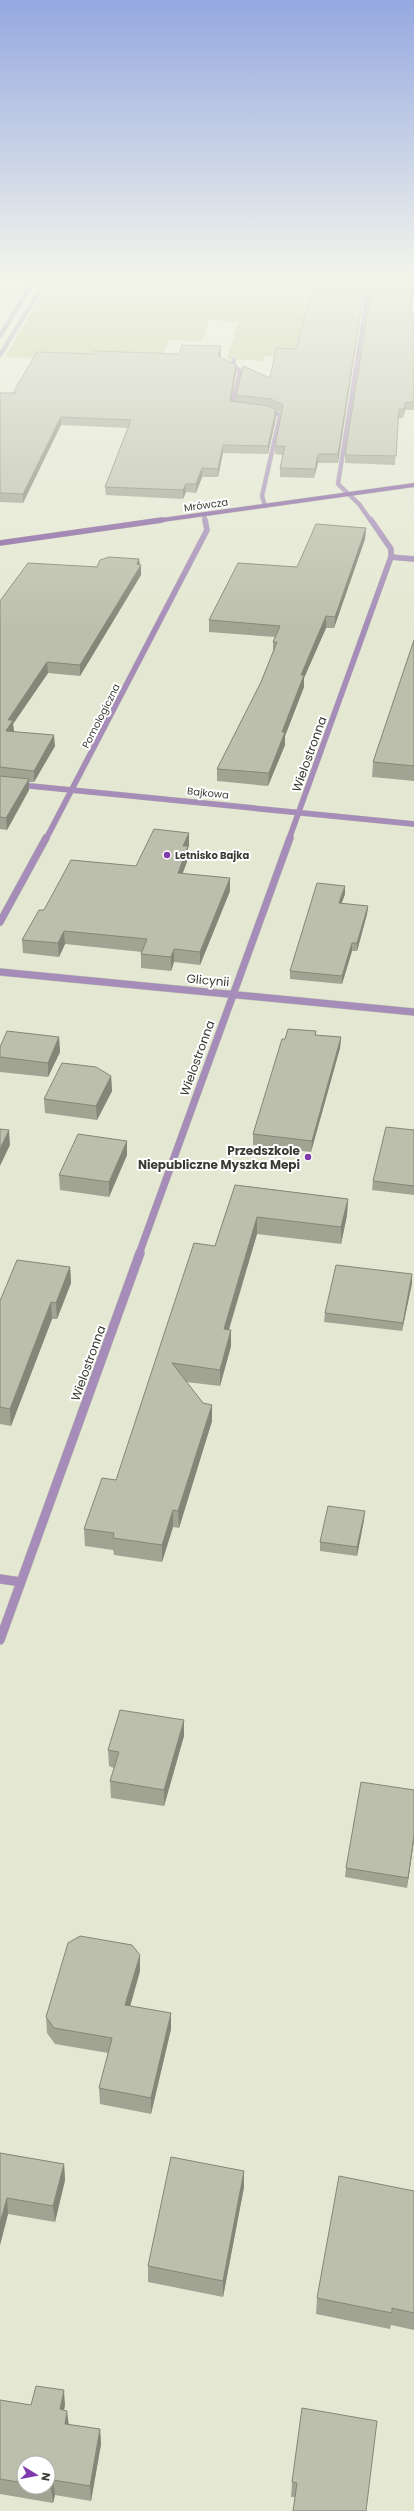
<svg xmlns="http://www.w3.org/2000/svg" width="414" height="2511" font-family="Poppins,sans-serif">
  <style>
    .green { fill: #c1c994 }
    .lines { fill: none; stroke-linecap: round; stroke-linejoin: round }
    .lane-casing { stroke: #c2c6b2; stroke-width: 5 }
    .street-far3-casing { stroke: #c2c6b2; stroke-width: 5 }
    .street-far2-casing { stroke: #c2c6b2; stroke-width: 6 }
    .street-far1-casing { stroke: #c2c6b2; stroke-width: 8 }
    .street-casing { stroke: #c2c6b2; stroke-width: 10 }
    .secondary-far1-casing { stroke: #c2c6b2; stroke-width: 5 }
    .secondary-casing { stroke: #c2c6b2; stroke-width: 6 }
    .lane { stroke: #a58cb9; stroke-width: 4 }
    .street-far3 { stroke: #a58cb9; stroke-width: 4 }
    .street-far2 { stroke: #a58cb9; stroke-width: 5.5 }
    .street-far1 { stroke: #a58cb9; stroke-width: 7 }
    .street { stroke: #a58cb9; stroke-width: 9 }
    .secondary-far1 { stroke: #8660a1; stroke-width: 4 }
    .secondary { stroke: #8660a1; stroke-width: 5.5 }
    .wall { fill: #a2a493; fill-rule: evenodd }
    .shaded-wall { fill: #848678 }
    .building { fill: #bcbfab; stroke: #848678 }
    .poi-dot { fill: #813aad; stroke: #fff; stroke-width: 1.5 }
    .labels { text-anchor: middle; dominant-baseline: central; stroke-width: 4; stroke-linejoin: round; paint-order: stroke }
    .far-street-label { font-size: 10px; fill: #3a3c34; stroke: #fff }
    .far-poi-label { font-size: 10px; font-weight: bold; fill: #3a3c34; stroke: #fff; text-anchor: start }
    .street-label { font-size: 12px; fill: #3a3c34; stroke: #fff }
    .poi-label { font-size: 12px; font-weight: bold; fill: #3a3c34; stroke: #fff; text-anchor: end }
  </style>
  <rect width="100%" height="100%" fill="#e4e8d2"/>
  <path class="green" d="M51 279H316L298 357 265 356 263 361 227 359 238 322 209 320 202 341 169 340 162 357 91 360 5 357Z"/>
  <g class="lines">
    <defs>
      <path id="lane" d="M0 336 35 279
        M234 360 233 365 240 371 232 407 237 409
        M265 506 262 496 280 416 275 412 266 411"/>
      <path id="street-far3" d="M370 279 338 484 359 504 371 521
        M0 355 47 279
        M204 515 205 521"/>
      <path id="street-far2" d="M391 557 414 559
        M0 783 414 824
        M46 839 207 530 205 520
        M289 839 391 557V549L371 520"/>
      <path id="street-far1" d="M0 922 46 838
        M0 972 414 1012
        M139 1254 290 838"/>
      <path id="street" d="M0 1579 21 1582
        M0 1640 140 1253"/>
      <path id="secondary-far1" d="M155 521 414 485"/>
      <path id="secondary" d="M0 543 162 520"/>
    </defs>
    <use href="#lane" class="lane-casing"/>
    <use href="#street-far3" class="street-far3-casing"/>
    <use href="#street-far2" class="street-far2-casing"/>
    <use href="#street-far1" class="street-far1-casing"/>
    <use href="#street" class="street-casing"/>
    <use href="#secondary-far1" class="secondary-far1-casing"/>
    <use href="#secondary" class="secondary-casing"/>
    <use href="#lane" class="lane"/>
    <use href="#street-far3" class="street-far3"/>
    <use href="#street-far2" class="street-far2"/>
    <use href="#street-far1" class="street-far1"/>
    <use href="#street" class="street"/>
    <use href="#secondary-far1" class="secondary-far1"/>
    <use href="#secondary" class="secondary"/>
  </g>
  <path class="wall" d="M316 279H366L338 463H318L314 478 280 477V468L283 455 275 454V446L281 413 276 410V418L268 454 223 453 218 477H202L196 493 186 492 183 499 106 495 105 487 128 428 61 425 23 503 0 502V393H14V391L93 354H179L221 346V354L220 357 236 365V372L231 402H236V395L270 378 296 349 310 303Z
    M410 314H414V410H405L403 418H398L395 465 345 463V455Z
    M366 528 365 539 334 628H326L304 678V687L285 736V745L268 786 217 781V769L261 682 273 654V642L275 637 209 632V620Z
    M139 559 141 575 80 676 48 673 13 724 14 732 55 746 34 782H29V790L7 830 0 829V601L97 567Z
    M414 640V781L372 777 373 762Z
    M189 833V845L188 848V859L182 874 230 891 200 965 174 962 171 971 141 968V954L142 952 65 944 59 957 23 953 22 940 44 910 136 866Z
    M345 886V894L341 904 368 906 367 914 357 951H352L342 984 290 979V971Z
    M316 1031V1035L341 1037 340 1048 311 1152 253 1145V1134L285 1039Z
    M59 1037 60 1052 48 1077 0 1072V1047Z
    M111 1076 112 1091 97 1120 45 1113 44 1099Z
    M414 1130V1195L372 1190 373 1181Z
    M127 1141V1155L109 1197 60 1190 59 1175Z
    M235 1185 348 1199 347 1215 341 1244 257 1234 229 1330H231V1346L220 1386 186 1382 203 1403 212 1405V1421L179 1528 173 1527 162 1562 114 1555 113 1550 85 1546 84 1529 116 1480 215 1246Z
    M70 1267 71 1283 57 1319H52L11 1426 0 1424V1301Z
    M412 1274V1283L402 1331 324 1322 325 1313Z
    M364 1520 357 1556 320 1551V1542Z
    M184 1736 164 1806 111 1798 110 1781 114 1768 109 1766 108 1750Z
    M414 1790V1840L407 1888 345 1877 346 1868Z
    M140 1955V1971L130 2006 171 2029 151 2114 100 2104 99 2088 108 2053 55 2044 47 2033 46 2017Z
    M0 2153 64 2164 65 2180 55 2222 8 2214 0 2245Z
    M244 2187 223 2297 148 2282V2266Z
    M414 2191V2330L391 2325 390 2329 316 2314 317 2298Z
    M0 2400 31 2405H65L64 2410 68 2424 100 2429 101 2444 91 2501 55 2495 53 2503 0 2494ZM24 2463 48 2487H24Z
    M377 2421 295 2497H291L292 2482Z"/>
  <path class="shaded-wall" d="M366 279 338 463V454Z
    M414 282V287L409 322V314Z
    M221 346V354L218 364V356Z
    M236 365V372L230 409V401Z
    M406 402 405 410 403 418 404 409Z
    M276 410V418L268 454V446Z
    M61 417V425L23 503V494Z
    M223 445V453L218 477V469Z
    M318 454V463L314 478 315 469Z
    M202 468V477L196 493V484Z
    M186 484V492L183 499V490Z
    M366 528 365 539 334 628 335 617Z
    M139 559 140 567 141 565V575L80 676V665Z
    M326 616V628L304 678V687L285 736V745L268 786 269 773 301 675Z
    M47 662 48 673 13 724 14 732 6 731 8 720Z
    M54 735 55 746 34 782V771Z
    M29 779V790L7 830 6 818Z
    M189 833V845L188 848V859L178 886V873L183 846Z
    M230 878V891L200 965V952Z
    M345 886V894L339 911V903Z
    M368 906 367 914 357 951V943Z
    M64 931 65 944 59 957 58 943Z
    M352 943V951L342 984V976Z
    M174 949V962L171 971V957Z
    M59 1037 60 1052 48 1077V1063Z
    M341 1037 340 1048 311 1152 312 1141Z
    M111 1076 112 1091 97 1120 96 1106Z
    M9 1130 10 1145 0 1166V1149Z
    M127 1141V1155L109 1197V1182Z
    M348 1199 347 1215 341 1244V1227Z
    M257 1217V1234L224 1345V1329Z
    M70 1267 71 1283 57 1319 56 1303Z
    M412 1274V1283L402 1331 403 1323Z
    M51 1302 52 1319 11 1426 10 1409Z
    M231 1330V1346L220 1386V1370Z
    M212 1405V1421L179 1528 178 1511Z
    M173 1510V1527L162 1562V1545Z
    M365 1511 364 1520 357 1556V1547Z
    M184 1720V1736L164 1806V1790Z
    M414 1836V1840L407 1888 408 1878Z
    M140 1955V1971L126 2021 125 2005Z
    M171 2013V2029L151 2114V2098Z
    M64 2164 65 2180 55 2222 53 2206Z
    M244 2171V2187L223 2297V2281Z
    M7 2198 8 2214 0 2245V2223Z
    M64 2390 65 2405 61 2425 60 2409Z
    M67 2411 69 2426 65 2424Z
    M100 2429 101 2444 91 2501 90 2486Z
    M53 2480 55 2495 53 2503 51 2488Z"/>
  <path class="building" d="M316 279H366L338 454H318L315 469 280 468 285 446H275L283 405 271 399 236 395 243 366 270 378 276 348 296 349 308 303H310Z
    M373 279H414L409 314H414V402H406L404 409H399L396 456 345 455Z
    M182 345 221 346 218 356 236 365 230 401 269 406 276 410 268 446 223 445 218 469 202 468 196 484H186L183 490 105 487 131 420 61 417 23 494 0 493V393H16L14 391 37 352 93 354 95 351 179 354Z
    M316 524 366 528 335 617 326 616 301 675H304L282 732H285L269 773 217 769 261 682 277 642H273L280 626 209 620 238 563 297 567Z
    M109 557 139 559 137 564 141 565 80 665 47 662 8 720H13L6 731 54 735 34 771 0 767V601L28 563 97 567 100 560Z
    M414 640V766L373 762Z
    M0 776 29 779 6 818 0 817Z
    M154 829 189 833 183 846H188L178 873 230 878 200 952 174 949 171 957 141 954 147 939 64 931 58 943 22 940 39 910H44L71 860 136 866Z
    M317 883 345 886 339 903 368 906 357 943H352L342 976 290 971Z
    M288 1029 316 1031 315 1035 341 1037 312 1141 253 1134 282 1039H285Z
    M7 1031 59 1037 48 1063 0 1057V1047Z
    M62 1063 96 1067 111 1076 96 1106 44 1099Z
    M386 1127 414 1130V1186L373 1181Z
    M0 1129 9 1130 0 1149Z
    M78 1134 127 1141 109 1182 59 1175Z
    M235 1185 348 1199 341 1227 257 1217 224 1329 231 1330 220 1370 172 1363 203 1403 212 1405 178 1511 173 1510 162 1545 113 1538 114 1533 84 1529 102 1478 116 1480 194 1243 215 1246Z
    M17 1260 70 1267 56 1303 51 1302 10 1409 0 1407V1301Z
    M336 1265 412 1274 403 1323 325 1313Z
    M328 1506 365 1511 357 1547 320 1542Z
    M120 1710 184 1720 164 1790 110 1781 119 1752 108 1750Z
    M361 1782 414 1790V1836L408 1878 346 1868Z
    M80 1936 132 1945 140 1955 125 2005 171 2013 151 2098 99 2088 112 2038 54 2028 46 2017 68 1943Z
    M0 2153 64 2164 53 2206 7 2198 0 2223Z
    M171 2157 244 2171 223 2281 148 2266Z
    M339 2176 414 2191V2313L392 2308V2313L317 2298Z
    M36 2386 64 2390 60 2409 67 2411 65 2424 100 2429 90 2486 53 2480 51 2488 46 2487H48V2463H24V2483L0 2479V2400L31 2405Z
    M302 2408 377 2421 366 2511H293L297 2483 292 2482Z"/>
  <linearGradient id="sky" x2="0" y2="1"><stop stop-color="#95a8e0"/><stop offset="0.44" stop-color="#f3f5eb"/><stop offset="1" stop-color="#f3f5eb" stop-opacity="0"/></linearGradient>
  <rect width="414" height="630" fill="url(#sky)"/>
  <g class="poi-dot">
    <circle cx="167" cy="855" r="4"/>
    <circle cx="308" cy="1157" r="4"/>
  </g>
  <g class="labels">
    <g class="far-street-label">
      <text transform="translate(206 505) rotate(-8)">Mrówcza</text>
      <text transform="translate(101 716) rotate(-63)">Pomologiczna</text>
      <text transform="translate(208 793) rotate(6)">Bajkowa</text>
    </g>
    <g class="far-poi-label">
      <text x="175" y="855">Letnisko Bajka</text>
    </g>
    <g class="street-label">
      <text transform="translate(309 754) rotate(-70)">Wielostronna</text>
      <text transform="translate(208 980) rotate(5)">Glicynii</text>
      <text transform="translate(197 1058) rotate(-70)">Wielostronna</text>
      <text transform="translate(88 1363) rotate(-70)">Wielostronna</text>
    </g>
    <g class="poi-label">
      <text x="300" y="1150">Przedszkole<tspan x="300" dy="14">Niepubliczne Myszka Mepi</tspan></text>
    </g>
  </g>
  <g transform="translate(36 2475) rotate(100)"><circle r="19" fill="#ffffff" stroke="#b0b1ae"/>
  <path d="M0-3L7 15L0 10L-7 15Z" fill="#813aad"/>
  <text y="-6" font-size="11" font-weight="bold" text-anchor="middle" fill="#3a3c34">N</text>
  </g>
</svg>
